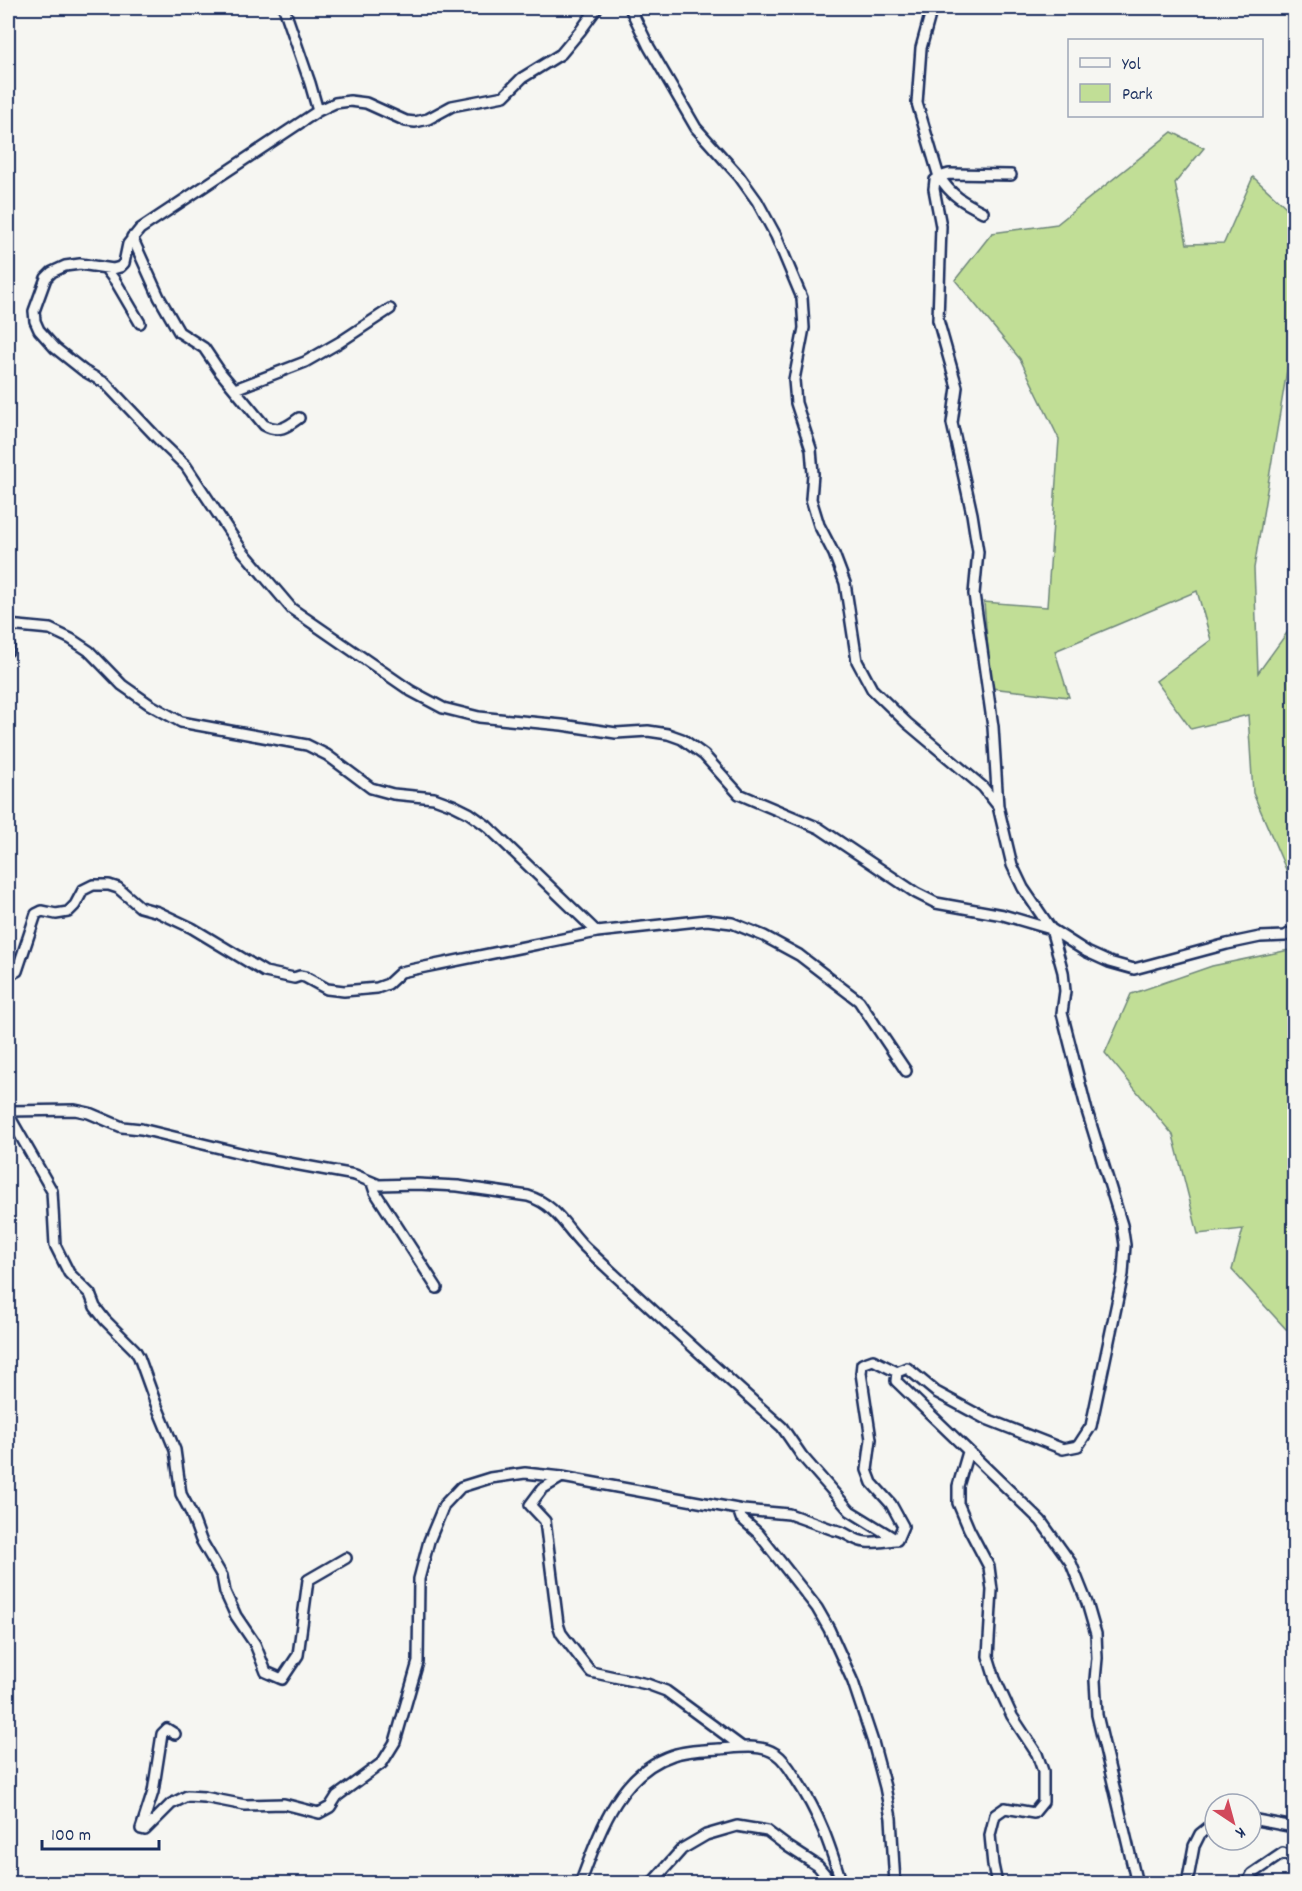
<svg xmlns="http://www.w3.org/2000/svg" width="1302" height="1891" font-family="Dekko,sans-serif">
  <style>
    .green { fill: #c1de96; stroke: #6e867a; stroke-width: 1.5 }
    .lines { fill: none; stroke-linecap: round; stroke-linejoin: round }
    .minor-casing { stroke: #1b2f5e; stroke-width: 14 }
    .minor { stroke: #f6f6f2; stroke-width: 9 }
  </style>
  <rect width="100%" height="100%" fill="#f6f6f2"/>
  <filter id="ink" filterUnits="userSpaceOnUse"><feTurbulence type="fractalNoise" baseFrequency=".0167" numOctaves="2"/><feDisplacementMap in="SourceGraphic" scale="12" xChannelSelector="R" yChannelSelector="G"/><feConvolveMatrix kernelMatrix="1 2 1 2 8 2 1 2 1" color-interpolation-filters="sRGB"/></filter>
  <g filter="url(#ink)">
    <path class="green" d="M1172 132 1204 148 1175 183 1187 244 1224 243 1253 177 1286 207 1294 290V328L1254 568 1258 673 1294 623V764L1292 766 1294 768V888L1253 793 1248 715 1191 729 1156 681 1211 640 1197 591 1055 651 1069 697 991 688 984 602 1047 607 1059 439 1020 359 955 280 992 233 1057 224Z
      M1294 949V1330L1286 1329 1232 1270 1243 1229 1198 1234 1173 1135 1105 1053 1131 994 1212 966Z"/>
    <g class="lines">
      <defs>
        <path id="minor" d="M284 8 310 83 318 111
          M597 8 581 30 561 54 522 78 504 96 452 106 428 119 415 122 406 121 366 103 350 101 335 103 318 111 140 229 128 244 124 263 120 267 113 269 80 264 65 266 52 272 46 278 34 311 35 321 39 330 55 348 84 371 105 383 161 442 186 466 241 549 292 609 411 691 443 708 479 717 562 725 616 733 648 731 668 734 682 739 704 755 739 794 819 828 916 893 936 903 1003 915 1051 929 1087 952 1109 962 1134 969 1227 944 1260 937 1285 936 1294 931
          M630 8 649 47 696 128 739 176 757 201 776 236 802 298 804 328 794 380 796 403 811 449 813 474 811 499 819 525 834 554 845 583 857 661 872 689 907 723 983 787 998 806 1012 865 1023 888 1051 929 1063 972 1065 991 1062 1013 1087 1111 1122 1225 1125 1245 1123 1274 1091 1426 1078 1446 1063 1449 984 1418 936 1392 907 1368 897 1372 896 1381 1041 1521 1071 1563 1087 1603 1096 1634 1097 1658 1095 1680 1097 1715 1137 1884
          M932 8 921 48 917 103 939 177 949 174 1011 175
          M939 177 935 180 934 189 941 226 938 320 957 387 952 423 972 514 978 552 974 594 993 727 998 806
          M940 177C950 195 965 203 983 212
          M132 237 159 297 179 332 204 348 221 373 264 425C279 433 287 427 299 418
          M106 269 116 282 140 323
          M235 389 305 362 340 342 390 309
          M8 625 50 629 71 639 89 651 122 685 149 704 181 722 307 745 327 755 371 788 393 794 434 798 453 805 469 813 487 826 597 932
          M8 642 9 646 8 651
          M8 976 17 971 36 914 42 911 56 914 68 912 75 905 83 890 93 885H109L118 888 140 907 158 912 192 928 265 972 294 978 300 976 305 977 327 989 344 991 377 988 388 984 401 972 415 969 597 932 707 920 732 923 764 936 799 955 859 1001 906 1071
          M8 1111 75 1110 89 1113 122 1127 141 1129 261 1158 355 1175 379 1185 417 1184 458 1186 528 1196C558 1205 567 1231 588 1250 652 1310 717 1369 782 1427L802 1456 850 1511 897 1540 903 1526 891 1504 872 1483 867 1470 871 1439 861 1373 862 1364 873 1360 897 1372
          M8 1114 52 1191 55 1245 69 1273 90 1294 95 1307 105 1320 135 1350 139 1357 156 1404 175 1450 181 1494 191 1513 201 1540 222 1576 225 1592 236 1616 255 1644 266 1672 282 1679 298 1655 308 1580 346 1558
          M372 1183 375 1192 437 1288
          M968 1452 958 1486V1503L969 1529 989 1567 992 1590 988 1656 995 1679 1012 1716 1037 1754 1043 1771V1802L1034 1813 1005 1808 995 1815 990 1835 993 1865 997 1884
          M562 1477 542 1489 530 1505 545 1521 558 1624 561 1633 570 1645 591 1672 647 1684 666 1691 742 1747
          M738 1509 741 1518 758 1533 817 1608 829 1629 853 1682 873 1742 885 1787 891 1818 895 1884
          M175 1734 167 1729 162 1734 153 1792 141 1829 145 1830 171 1804 187 1796 204 1797 245 1805 284 1804 319 1813 330 1807 337 1796 382 1763 395 1742 418 1662 419 1579 429 1541 444 1505 461 1487 490 1478 525 1473 562 1477 743 1510 789 1514 834 1530C846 1531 853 1541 866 1542 875 1543 886 1541 895 1540
          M1251 1819 1294 1827
          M651 1882 668 1884
          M580 1884C599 1834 618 1773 673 1755 687 1750 704 1750 719 1749 737 1748 760 1743 776 1754 785 1760 791 1771 796 1779 820 1815 829 1843 842 1884
          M651 1884 682 1849 706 1835 737 1826 767 1831 787 1846 818 1866 833 1884
          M1187 1884 1194 1846 1200 1834 1215 1822
          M1247 1884 1252 1874 1283 1853 1294 1858"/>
      </defs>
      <use href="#minor" class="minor-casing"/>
      <use href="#minor" class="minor"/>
    </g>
  </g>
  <rect width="1302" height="1891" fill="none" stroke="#f6f6f2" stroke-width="30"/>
  <rect x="15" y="15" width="1272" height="1861" fill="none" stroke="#1b2f5e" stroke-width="2" filter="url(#ink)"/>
  <rect x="1068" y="39" width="195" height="78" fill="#f6f6f2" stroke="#9ea6b7" stroke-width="1.5"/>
  <rect x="1080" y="58" width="30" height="9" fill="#f6f6f2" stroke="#9ea6b7" stroke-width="1.5"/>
  <text x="1122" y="69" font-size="18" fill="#1b2f5e">Yol</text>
  <rect x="1080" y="84" width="30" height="18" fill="#c1de96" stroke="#9ea6b7" stroke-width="1.5"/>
  <text x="1122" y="99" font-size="18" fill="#1b2f5e">Park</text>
  <g transform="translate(1233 1822) rotate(144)"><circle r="28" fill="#f6f6f2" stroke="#9ea6b7" stroke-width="1.5"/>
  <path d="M0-4.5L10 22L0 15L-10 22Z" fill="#d1495b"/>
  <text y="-9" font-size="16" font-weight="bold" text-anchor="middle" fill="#1b2f5e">K</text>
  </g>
  <path d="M42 1840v9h117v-9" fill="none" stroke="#1b2f5e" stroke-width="3"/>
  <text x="51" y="1840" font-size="18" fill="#1b2f5e" stroke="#f6f6f2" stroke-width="4.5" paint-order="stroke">100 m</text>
</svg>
